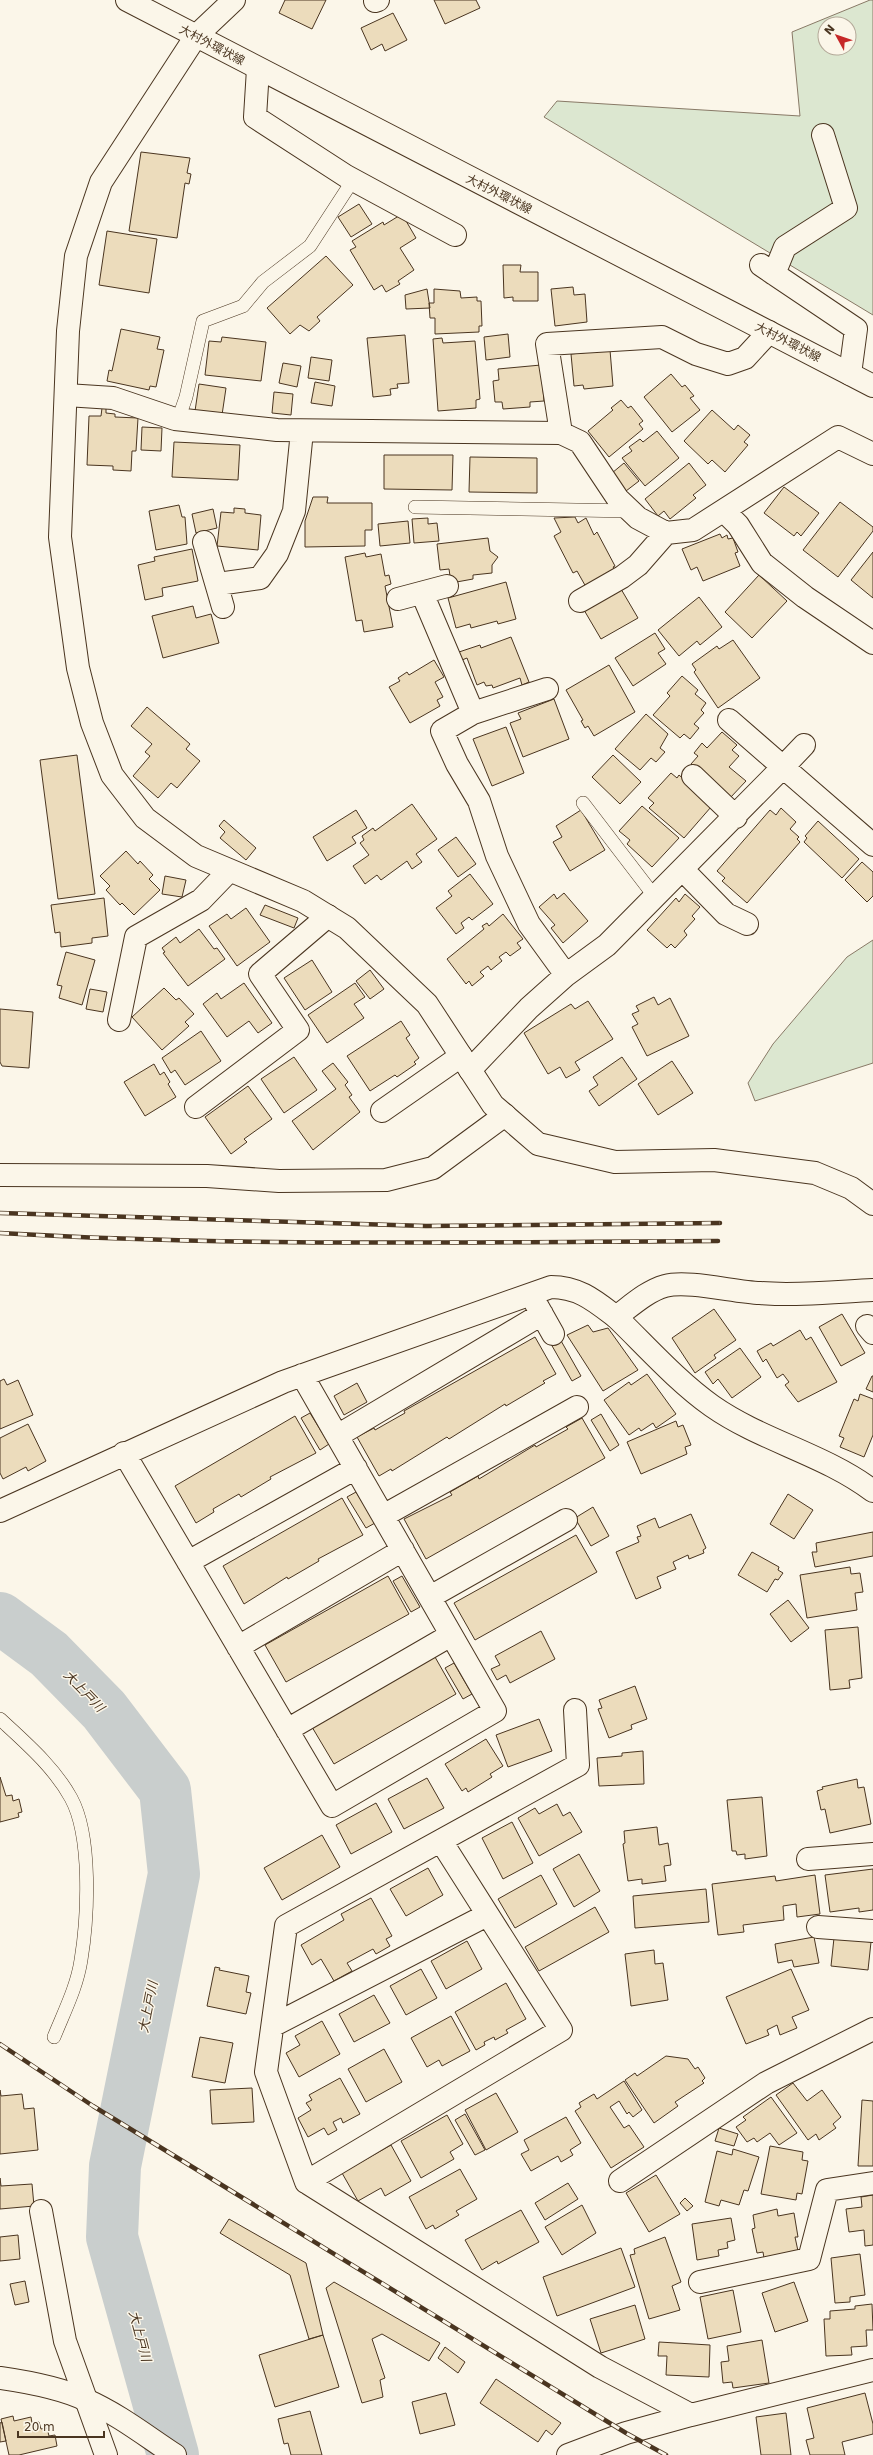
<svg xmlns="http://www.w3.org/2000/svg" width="873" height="2455" font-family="'DejaVu Sans','Noto Sans JP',sans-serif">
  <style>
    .green { fill: #dce7d0; stroke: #887966; fill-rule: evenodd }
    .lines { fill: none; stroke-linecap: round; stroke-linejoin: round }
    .river { stroke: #c9cecd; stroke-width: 52 }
    .building { fill: #ecdcbc; stroke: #4a3520 }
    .service-casing { stroke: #4a3520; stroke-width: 14 }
    .minor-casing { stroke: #4a3520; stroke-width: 24 }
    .tertiary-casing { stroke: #4a3520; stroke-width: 24 }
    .secondary-casing { stroke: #4a3520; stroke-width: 24 }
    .service { stroke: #fbf6e9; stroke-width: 13 }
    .minor { stroke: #fbf6e9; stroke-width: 22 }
    .tertiary { stroke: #fbf6e9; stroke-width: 22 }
    .secondary { stroke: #fbf6e9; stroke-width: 22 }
    .rail-casing { stroke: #4a3520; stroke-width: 4.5 }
    .rail { stroke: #fbf6e9; stroke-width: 3; stroke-dasharray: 9; stroke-linecap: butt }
    .labels { text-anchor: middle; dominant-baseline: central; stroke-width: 3; stroke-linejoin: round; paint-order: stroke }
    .street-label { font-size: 12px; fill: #4a3520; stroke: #fbf6e9 }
    .water-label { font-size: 13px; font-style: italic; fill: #4a3520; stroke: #fbf6e9 }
  </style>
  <rect width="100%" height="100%" fill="#fbf6e9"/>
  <path class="green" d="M870 0H873V315L544 117 557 101 800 116 792 32ZM825 24H849V48H825Z
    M873 940V1063L755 1101 748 1083 773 1044 847 957Z"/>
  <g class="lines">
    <path class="river" d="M0 1618 49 1654 104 1710 165 1790 174 1874 115 2166 112 2237 173 2455"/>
  </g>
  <path class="building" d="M285 0H326L312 29 279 13Z
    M434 0H476L480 8 445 24Z
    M393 13 407 40 385 51 382 44 371 50 361 28Z
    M141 152 190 158 187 173 191 174 189 184 185 183 177 238 129 231Z
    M359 204 372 224 351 237 338 217Z
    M402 214 416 238 400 248 414 270 398 281 400 284 386 292 382 285 374 290 350 250 356 247 352 241 383 222 384 225Z
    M107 231 157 239 149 293 99 285Z
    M326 256 353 285 317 317 320 321 309 331 300 325 290 334 267 308Z
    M503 265H521L520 272H538V301H513V297L504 298Z
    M573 287 574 295 585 294 587 322 555 326 551 289Z
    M427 289 430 308 406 309 405 295Z
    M434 289 460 291 461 298 477 297V301H481L482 326H479V332L435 334V318H430L429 303H434Z
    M121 329 160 337 157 349 164 350 156 387 150 386 149 390 107 381 109 370 112 371Z
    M508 334 510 357 486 360 484 337Z
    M405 335 409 383 397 384 398 388 390 389 391 395 373 397 367 338Z
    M222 337 266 342 261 381 205 375 209 341 221 342Z
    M442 338 443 343 475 341 480 399 476 400V408L438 411 433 339Z
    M610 350 613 386 584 389 583 385 574 386 571 354Z
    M311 357 332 360 329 381 308 378Z
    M283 363 301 366 297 387 279 383Z
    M541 365 544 401 530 402V407L503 409 502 402H495L493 381 499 380 498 369Z
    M671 374 682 387 685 385 694 396 690 398 700 410 672 432 644 397Z
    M315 382 335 386 332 406 311 403Z
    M199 384 226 388 222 415 195 411Z
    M274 392 293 394 291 415 272 413Z
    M621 400 628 408 631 406 643 421 639 424 643 429 609 457 588 431 613 410 611 408Z
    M102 408H106V413L115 414V417L138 418 136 451H132L131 471 113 470V466L87 465 89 416H101Z
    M712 410 734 430 738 425 750 435 744 442 748 445 725 472 712 460 708 464 684 441Z
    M142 427 162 428 161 451 141 450Z
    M657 431 679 458 645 486 622 458 632 451 629 447 640 439 643 442Z
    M174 442 240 445 238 480 172 477Z
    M384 455H453L452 490 384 489Z
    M470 457 537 458V493L469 492Z
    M624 463 639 481 626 491 612 473Z
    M689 463 706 485 693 495 696 498 670 519 664 511 658 516 645 499Z
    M784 487 819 513 801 536 797 532 794 536 764 513Z
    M313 497H328L327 503H372V530H365V546L305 547V521Z
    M840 502 873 527V531L838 577 803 550Z
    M179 505 182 517H185L187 544 156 550 149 511Z
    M234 508 245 509V513L261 515 258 550 217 546 221 512 234 513Z
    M213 509 217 528 196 533 192 514Z
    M575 517 578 523 586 518 594 535 597 532 615 566 613 567 616 571 586 587 577 571 573 573 554 536 561 532 554 518Z
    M428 518V524L437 523 439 541 414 543 412 519Z
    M408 521 410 543 380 546 378 524Z
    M720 534 722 538 727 535 728 539 733 538 738 552 735 553 740 566 703 581 697 567 691 570 682 549Z
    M488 538 490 551 498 557 492 565V573L473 575V579L451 583 449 569 440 570 437 544Z
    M192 549 198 581 162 588 163 596 145 600 138 565 155 561 154 557Z
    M873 552V598L851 580Z
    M365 553 366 557 381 554 385 576 389 575 391 584 385 586 393 627 364 632 362 620 356 621 345 557Z
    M759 575 787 601 752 638 725 612Z
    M506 582 516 619 498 624 497 621 471 628 470 624 456 628 448 598Z
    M621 589 638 618 601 639 584 610Z
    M699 597 722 627 700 645 697 641 679 656 658 630Z
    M193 606 196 618 211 614 219 643 163 658 152 616Z
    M655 633 665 649 658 653 666 664 633 686 615 658Z
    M511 637 529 682 522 685 520 678 493 688 492 685 486 686 484 682 477 685 467 658 462 660 459 652 480 645 481 648Z
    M733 640 760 678 718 708 694 672 696 670 692 664 717 646 719 649Z
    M434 660 444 677 435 682 443 697 437 700 440 706 410 723 389 687 400 681 398 678 407 672 409 675Z
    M609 665 635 712 594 736 588 726 585 728 581 721 583 720 566 690Z
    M682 676 698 690 695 694 706 703 701 710 704 713 694 724 699 728 690 739 684 734 680 738 653 715 670 696 667 693Z
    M554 699 569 739 523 757 510 723 521 719 518 713Z
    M147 707 190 744 186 749 200 761 177 788 171 783 158 798 133 776 150 756 145 752 152 744 131 726Z
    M646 714 668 734 660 748 665 752 656 762 651 758 640 770 615 749Z
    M506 727 524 773 492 786 473 739Z
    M722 732 737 745 732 750 739 756 729 767 746 781 730 798 691 764 698 756 694 753 702 743 707 748Z
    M77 755 95 894 58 899 40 760Z
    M613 755 641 782 620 804 592 777Z
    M671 773 677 778 679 775 687 782 685 784 711 807 684 838 649 808 654 803 648 798Z
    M412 804 437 839 416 854 422 862 412 869 407 861 381 880 377 875 365 884 353 866 369 855 360 843 364 840 362 836 373 828 375 831Z
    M642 806 679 838 652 867 627 844 630 840 619 831Z
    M781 808 796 822 790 829 799 837 797 839 800 842 747 903 722 881 725 878 717 871 770 810 776 815Z
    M356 810 367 828 352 837 356 843 327 861 313 837Z
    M581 810 605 850 570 871 553 842 562 837 556 826Z
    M224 820 256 848 246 860 220 838 225 832 219 826Z
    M818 821 859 859 842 878 804 842 807 838 805 836Z
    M456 837 476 864 458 877 438 850Z
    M126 851 138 864 140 861 153 875 149 879 160 890 134 915 122 903 120 905 106 890 110 886 100 876Z
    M862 862 873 872V896L867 902 845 880Z
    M470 874 493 904 472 920 469 917 461 923 464 928 456 934 436 908 452 896 448 891Z
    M165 876 186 880 182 897 162 894Z
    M564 893 588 921 563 943 551 928 555 925 539 907 554 894 557 899Z
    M685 894 700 907 692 916 695 919 684 931 687 935 675 948 671 944 667 948 647 930 676 898 679 902Z
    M104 898 108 936 92 938V943L61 947 60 932 55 933 51 905Z
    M265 905 298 918 294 928 260 915Z
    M246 908 270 942 237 966 209 926 227 914 231 919Z
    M503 914 523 939 517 943 521 948 510 956 506 952 499 957 502 961 491 970 488 966 480 972 484 976 472 986 469 981 466 984 447 959 484 929 482 926 487 923 489 926Z
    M199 929 214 949 217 948 225 959 188 986 163 953 165 952 162 948 176 937 180 943Z
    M66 952 95 960 82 1005 59 998 62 986 57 985Z
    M312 960 332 992 305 1010 284 978Z
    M370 970 384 989 370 999 356 981Z
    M244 983 272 1023 258 1033 249 1021 227 1037 203 1004 217 993 221 999Z
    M355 983 365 997 354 1004 364 1018 327 1043 308 1015Z
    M164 988 176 1000 179 998 194 1014 185 1022 189 1026 162 1050 132 1017Z
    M90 989 107 992 103 1012 86 1009Z
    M654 997 658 1005 670 998 689 1036 647 1056 632 1027 638 1024 632 1014 639 1011 636 1006Z
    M588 1001 613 1039 575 1062 580 1070 566 1078 560 1067 548 1074 524 1033 571 1004 575 1009Z
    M0 1009 33 1012 29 1068 2 1066 0 1062Z
    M401 1021 410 1035 406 1038 419 1058 414 1062 416 1064 397 1077 395 1075 370 1091 347 1056Z
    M201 1031 221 1061 185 1085 175 1070 171 1073 162 1058Z
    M294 1057 317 1090 284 1113 261 1079Z
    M622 1057 637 1079 599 1106 589 1091 598 1085 593 1077Z
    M672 1061 693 1093 658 1115 638 1084Z
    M333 1063 348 1082 345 1085 352 1095 349 1097 360 1112 313 1150 292 1121 336 1089 322 1071Z
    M154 1064 160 1075 164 1072 170 1082 168 1084 176 1097 145 1116 124 1082Z
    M248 1086 272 1119 244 1139 247 1142 231 1154 205 1117Z
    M714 1309 736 1340 714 1355 716 1358 695 1373 672 1338Z
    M842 1314 865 1353 841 1366 819 1327Z
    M588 1325 593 1332 608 1328 638 1370 603 1391 567 1335Z
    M800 1330 806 1340 811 1337 837 1382 798 1402 785 1385 789 1382 783 1374 777 1378 766 1359 763 1362 757 1351 771 1343 773 1346Z
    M535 1337 556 1374 543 1381 545 1383 506 1406 505 1404 449 1439 447 1437 392 1471 391 1469 379 1476 357 1437 374 1428 375 1430 405 1413 404 1411Z
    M560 1339 581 1376 572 1381 551 1344Z
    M740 1348 761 1377 732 1398 718 1379 713 1384 705 1372Z
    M647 1374 676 1414 656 1428 653 1423 641 1431 639 1428 629 1435 604 1400 629 1382 631 1385Z
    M872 1376H873V1392L866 1389Z
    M4 1379 7 1385 18 1380 33 1415 0 1429V1381Z
    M357 1383 367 1402 344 1415 334 1396Z
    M860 1394 873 1399V1435L864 1457 840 1447 844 1438 839 1436 854 1399 858 1401Z
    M310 1413 329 1444 320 1450 301 1418Z
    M601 1414 619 1445 610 1451 591 1420Z
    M295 1416 316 1453 270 1477 271 1479 241 1497 239 1494 213 1509 214 1512 196 1523 175 1486Z
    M582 1418 605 1458 426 1559 404 1519 452 1495 450 1492 478 1476 479 1479 535 1445 536 1447 568 1429 566 1427Z
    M676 1421 678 1427 683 1425 691 1445 685 1447 687 1454 641 1474 627 1442Z
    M28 1424 46 1461 28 1471 26 1467 3 1479 0 1473V1438Z
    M356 1492 375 1523 366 1528 347 1497Z
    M788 1494 813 1510 794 1539 770 1524Z
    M342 1498 363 1535 318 1559 319 1561 288 1579 287 1577 244 1604 223 1566Z
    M593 1507 609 1536 591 1546 575 1518Z
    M691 1514 706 1548 703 1550 704 1553 689 1559 688 1555 673 1562 676 1569 657 1577 661 1588 636 1599 616 1552 639 1542 637 1537 641 1536 637 1526 655 1518 659 1528Z
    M873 1532V1556L815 1567 812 1552H817L816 1543Z
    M576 1535 597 1572 475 1640 454 1603Z
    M752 1552 779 1567 778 1570 783 1573 778 1580 775 1579 767 1592 738 1575Z
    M850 1567 851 1574 860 1573 863 1592 855 1593 857 1610 807 1618 800 1575Z
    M388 1576 409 1614 286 1682 265 1645Z
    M402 1576 420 1607 411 1612 393 1581Z
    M788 1600 809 1628 791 1642 770 1614Z
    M858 1627 862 1678 849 1680 850 1688 830 1690 825 1630Z
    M541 1631 555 1659 510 1683 506 1675 497 1680 491 1669 500 1665 495 1656Z
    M435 1657 456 1694 334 1764 312 1727Z
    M454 1663 472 1694 463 1699 445 1668Z
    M635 1686 647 1719 631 1725 632 1729 609 1738 598 1709 602 1708 599 1700Z
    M539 1719 552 1751 508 1767 496 1735Z
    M486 1739 503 1766 490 1774 492 1777 468 1792 466 1788 462 1791 445 1764Z
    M643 1751 644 1784 599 1786 597 1758 622 1756V1753Z
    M0 1777 6 1796 12 1795 13 1801 19 1799 22 1812 18 1813 19 1817 0 1822Z
    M427 1778 444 1808 404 1829 388 1799Z
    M857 1779 858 1788 864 1787 871 1824 830 1833 825 1809 821 1810 817 1791 823 1789 822 1787Z
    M762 1797 767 1856 745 1859V1854L737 1855 736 1851H732L727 1800Z
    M376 1803 392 1832 351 1854 336 1825Z
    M557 1804 563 1816 570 1812 582 1832 539 1856 518 1818 535 1808 539 1814Z
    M512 1822 533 1863 503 1879 482 1838Z
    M657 1827 659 1845 668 1843 671 1865 664 1866 666 1881 642 1884V1879L628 1881 623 1844 625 1843 624 1831Z
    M322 1835 340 1867 282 1900 264 1868Z
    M579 1854 600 1891 574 1907 553 1869Z
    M428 1868 443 1895 406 1916 390 1889Z
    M873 1869V1910L859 1912V1908L830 1912 825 1875Z
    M541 1875 557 1904 515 1928 498 1899Z
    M815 1875 820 1914 797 1917 796 1904 783 1906 784 1920 743 1925 744 1932 718 1935 712 1884 775 1876 776 1881Z
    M706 1889 709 1922 635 1928 633 1896Z
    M371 1898 392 1936 386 1939 390 1946 376 1954 373 1949 347 1963 352 1971 334 1981 321 1959 312 1965 301 1945 344 1920 341 1914Z
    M595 1907 609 1932 539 1971 525 1947Z
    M814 1937 819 1963 794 1967 792 1960 778 1963 775 1944Z
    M834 1938 871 1942 868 1970 831 1966Z
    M467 1941 482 1969 446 1989 431 1961Z
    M654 1950 655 1964 663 1963 668 2000 631 2006 625 1954Z
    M215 1967 220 1968 219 1970 249 1976 246 1992 251 1993 246 2014 207 2006Z
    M421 1969 437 1998 406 2015 390 1986Z
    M791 1969 809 2010 792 2017 797 2028 780 2035 777 2025 767 2030 769 2035 746 2044 726 1997Z
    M506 1983 526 2019 506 2030 508 2033 495 2040 494 2037 484 2042 485 2045 476 2050 455 2012Z
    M374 1995 390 2023 354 2042 339 2014Z
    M451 2016 470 2051 442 2066 439 2060 427 2067 411 2038Z
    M322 2021 340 2054 299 2077 286 2053 300 2045 295 2036Z
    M200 2037 233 2043 225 2083 192 2077Z
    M384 2049 402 2082 366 2102 348 2069Z
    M666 2056 688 2059 695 2069 698 2067 705 2078 702 2081 704 2083 675 2102 678 2106 654 2123 625 2080 635 2073 637 2076Z
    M340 2078 360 2114 343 2123 341 2118 333 2122 337 2130 328 2135 324 2128 308 2137 298 2118 311 2110 306 2103 312 2100 309 2095Z
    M624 2081 642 2110 633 2117 629 2112 627 2114 619 2101 610 2107 624 2128 629 2125 644 2147 611 2168 575 2111 581 2107 579 2103 594 2094 597 2099Z
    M793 2083 807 2101 822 2090 841 2117 833 2124 836 2128 819 2140 816 2134 808 2140 776 2095Z
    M252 2088 254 2122 212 2124 210 2090Z
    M0 2090 1 2096 22 2094 24 2109 34 2108 38 2150 0 2154Z
    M496 2093 518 2132 486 2150 465 2110Z
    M771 2097 797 2133 779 2145 770 2133 757 2142 754 2138 747 2142 736 2127 746 2120 743 2117Z
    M862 2100 873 2101V2166H858Z
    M465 2114 485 2150 475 2155 455 2120Z
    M447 2115 463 2144 450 2152 454 2159 421 2178 401 2141Z
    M566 2117 581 2143 570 2150 573 2155 561 2162 558 2156 531 2171 521 2154 529 2150 524 2140Z
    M719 2128 738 2134 734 2146 715 2141Z
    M391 2145 411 2181 385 2196 381 2188 358 2201 342 2173Z
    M770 2146 803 2152 802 2160 808 2161 802 2194 797 2193 796 2200 761 2194Z
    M733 2149 759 2157 748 2191 744 2190 739 2205 721 2200 719 2206 705 2202 717 2151 732 2155Z
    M460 2169 477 2199 456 2211 459 2215 435 2229 433 2225 426 2229 409 2197Z
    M656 2175 680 2214 649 2232 626 2193Z
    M0 2178 1 2186 32 2184 34 2206 0 2209Z
    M568 2183 578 2199 545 2220 535 2203Z
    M873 2195V2245L865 2246 864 2230 849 2232 846 2209 862 2207 861 2197Z
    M685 2198 693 2206 687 2211 680 2203Z
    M582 2205 596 2233 562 2255 545 2227Z
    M777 2209 778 2216 794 2213 798 2237H795L798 2251 764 2258 763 2252 757 2253 752 2229 755 2228 753 2215Z
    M521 2210 539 2242 498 2264 497 2261 482 2270 465 2240Z
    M731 2218 735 2240 727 2242 728 2248 718 2250 719 2256 697 2260 692 2224Z
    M229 2219 306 2263 323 2335 309 2339 290 2275 220 2233Z
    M18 2235 20 2259 0 2261V2237Z
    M665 2237 681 2282 672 2286 680 2310 649 2319 630 2255 635 2254 634 2249Z
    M621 2248 635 2287 557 2316 543 2277Z
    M860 2254 865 2295 850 2297V2302L835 2303 831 2258Z
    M25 2281 29 2302 15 2305 10 2284Z
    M334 2282 440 2343 429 2361 382 2334 372 2339 385 2378 380 2380 383 2397 362 2403 326 2288Z
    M794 2282 808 2321 775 2332 762 2293Z
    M733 2290 741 2332 708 2339 700 2297Z
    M872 2304 873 2330H866L867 2346 851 2347 852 2355 826 2356 824 2319H830V2311L855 2309V2306Z
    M635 2305 645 2339 601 2353 590 2319Z
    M323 2335 339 2387 275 2407 259 2355Z
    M762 2340 769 2383 733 2388 732 2382 723 2383 721 2362 729 2361 727 2346Z
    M659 2342 710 2345 709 2377 666 2375 667 2356H658Z
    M445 2347 465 2362 458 2373 438 2358Z
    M496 2379 561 2423 552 2435 546 2430 538 2442 480 2403Z
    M446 2393 455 2425 420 2434 412 2402Z
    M865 2393 873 2424V2434L842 2442 845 2455H810L806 2440 814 2438 807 2408Z
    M310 2411 322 2455H291L288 2443 284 2444 278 2419Z
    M786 2413 791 2455H761L756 2417Z
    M13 2416 14 2421 31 2417 32 2423 39 2422 41 2429 47 2428 49 2436 55 2435 57 2446 19 2455H9L1 2419Z
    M2 2422 6 2441 0 2442V2423Z"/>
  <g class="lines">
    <defs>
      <path id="service" d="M178 420 186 397 203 321 243 306 263 282 310 246 353 180
        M415 507 631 511
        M583 803 655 897
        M0 1719C26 1743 54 1767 71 1798 92 1836 88 1917 81 1960 77 1987 64 2012 54 2037"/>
      <path id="minor" d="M375 1 378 0
        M196 36 234 0
        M258 69 255 117 346 176 455 235
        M761 265 856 329 850 374
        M774 274 785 247 846 208 823 135
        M66 395 113 398 175 419 277 430 561 433 580 442 618 499 638 518 666 533 693 530 838 437 873 454
        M561 433 547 344 662 337 696 354 728 364 745 358 769 332
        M724 511 738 525 762 563 805 597 873 643
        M204 542 223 607
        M218 584 260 578 277 554 294 511 302 431
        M422 593 473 713 442 731 457 764 479 801 497 856 529 924 566 975
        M398 599 447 586
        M580 601 622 577 638 565 666 533
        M473 713 547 689
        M804 745 783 767 873 845
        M693 776 736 817
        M683 870 726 914 747 924
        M119 1020 136 937 201 900 229 871
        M470 1070 529 1008 566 975 607 945 783 767 729 720
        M196 1107 298 1030 260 974 328 916
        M382 1111 461 1056
        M0 1175 207 1176 279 1181 386 1180 433 1168 505 1115
        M535 1302 553 1334
        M867 1326 873 1333
        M337 1436 542 1314
        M124 1453 332 1806 495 1711 302 1375
        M0 1511 283 1382 551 1287C579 1287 595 1301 616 1317 631 1306 647 1291 665 1286 688 1280 734 1292 760 1293 797 1296 835 1292 873 1290
        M383 1516 577 1407
        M188 1562 356 1468
        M430 1597 566 1520
        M238 1647 403 1550
        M575 1710 578 1765 286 1926 266 2072 306 2182 600 2367 691 2415
        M287 1730 451 1635
        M808 1859 873 1854
        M818 1927 873 1931
        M274 2025 487 1915
        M620 2181 766 2083 873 2029
        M306 2182 561 2030 441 1841
        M41 2211 65 2341 106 2455
        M700 2282 809 2259 827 2190 873 2183
        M568 2455 626 2433 691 2415 873 2370"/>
      <path id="tertiary" d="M196 36 101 182 76 256 68 331 60 537 78 668 92 723 112 775 145 818 196 856 303 901 347 928 427 1004 493 1105 538 1144 615 1162 714 1160 815 1173 851 1188 873 1204
        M616 1317C647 1347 677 1381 712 1406 762 1441 824 1454 873 1491
        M0 2378C28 2382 61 2388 86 2400 118 2414 146 2436 175 2455"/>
      <path id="secondary" d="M127 0 873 386"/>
    </defs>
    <use href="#service" class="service-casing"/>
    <use href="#minor" class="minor-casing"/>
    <use href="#tertiary" class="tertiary-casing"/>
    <use href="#secondary" class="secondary-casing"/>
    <use href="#service" class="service"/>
    <use href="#minor" class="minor"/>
    <use href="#tertiary" class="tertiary"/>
    <use href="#secondary" class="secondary"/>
    <defs>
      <path id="rail" d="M0 1213 426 1226 720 1223
        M0 1233C238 1247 480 1242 718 1241
        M0 2044 93 2106 626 2433 666 2455"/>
    </defs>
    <use href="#rail" class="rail-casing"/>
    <use href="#rail" class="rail"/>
  </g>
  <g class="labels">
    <g class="street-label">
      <text transform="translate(212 45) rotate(28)">大村外環状線</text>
      <text transform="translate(499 194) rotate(27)">大村外環状線</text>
      <text transform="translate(788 342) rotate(27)">大村外環状線</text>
    </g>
    <g class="water-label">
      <text transform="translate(84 1691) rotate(46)">大上戸川</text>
      <text transform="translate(148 2007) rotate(-79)">大上戸川</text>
      <text transform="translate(140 2336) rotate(75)">大上戸川</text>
    </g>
  </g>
  <g transform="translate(837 36) rotate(310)"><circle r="19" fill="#fbf6e9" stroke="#b4a999"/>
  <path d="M0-3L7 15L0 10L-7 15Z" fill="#c62828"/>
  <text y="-6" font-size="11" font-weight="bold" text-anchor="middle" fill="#4a3520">N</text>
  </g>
  <path d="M18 2431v6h86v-6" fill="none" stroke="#4a3520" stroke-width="2"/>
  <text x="24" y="2431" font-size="12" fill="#4a3520" stroke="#fbf6e9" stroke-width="3" paint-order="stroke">20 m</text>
</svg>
